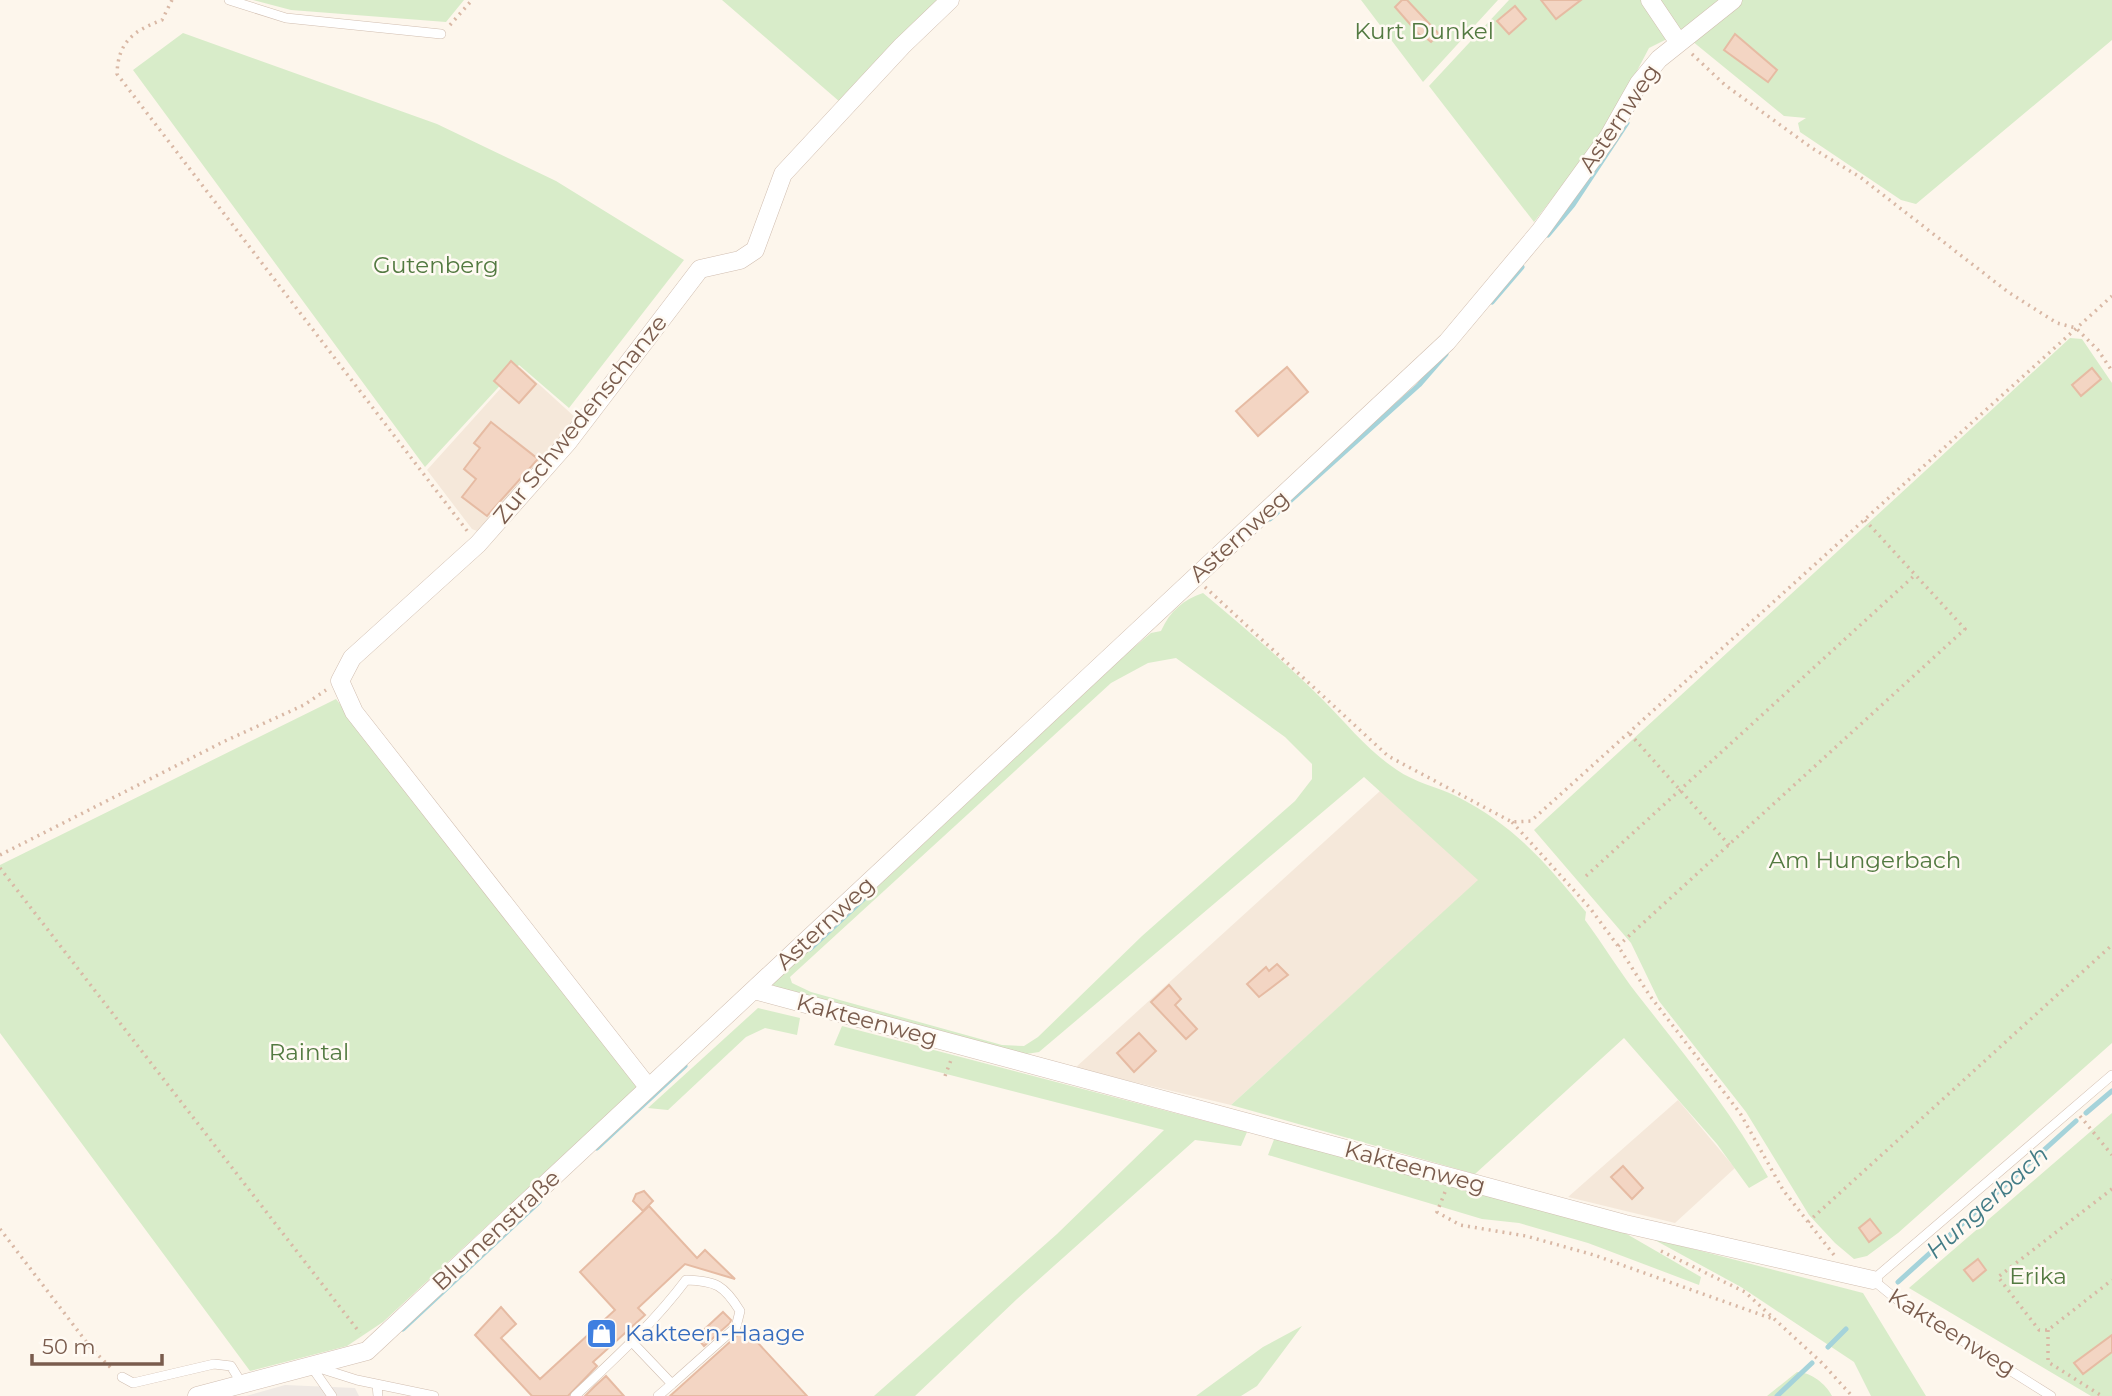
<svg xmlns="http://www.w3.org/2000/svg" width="2112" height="1396" font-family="Montserrat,sans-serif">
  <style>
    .residential { fill: #f5e8da }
    .industrial { fill: #efe9e4 }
    .green { fill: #d8ecc9; fill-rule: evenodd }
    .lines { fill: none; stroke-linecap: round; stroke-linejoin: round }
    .stream { stroke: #a5d3da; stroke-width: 5 }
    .building { fill: #f3d5c3; stroke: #e6bba3; stroke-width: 2 }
    .service-casing { stroke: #d1beb0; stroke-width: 10 }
    .minor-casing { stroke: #d1beb0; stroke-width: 19 }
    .path { stroke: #d9b8a5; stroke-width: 3.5; stroke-dasharray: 2 5; stroke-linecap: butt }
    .service { stroke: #fff; stroke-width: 9 }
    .minor { stroke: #fff; stroke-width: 18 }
    .labels { text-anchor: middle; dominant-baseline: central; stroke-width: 5; stroke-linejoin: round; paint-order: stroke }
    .park-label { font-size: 23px; fill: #537a41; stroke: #fffaf3 }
    .street-label { font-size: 23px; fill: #7a5c4d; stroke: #fffaf3 }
    .shop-label { font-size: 23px; fill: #366cbe; stroke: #fffaf3; text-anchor: start }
    .water-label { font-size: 24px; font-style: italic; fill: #437c86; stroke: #fffaf3 }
  </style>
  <rect width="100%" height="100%" fill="#fdf6ec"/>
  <path class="residential" d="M520 367 577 419 537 470 477 531 472 529 427 470Z
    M1380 791 1479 880 1231 1105 1075 1068Z
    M1678 1100 1735 1168 1675 1223 1568 1197Z"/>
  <path class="industrial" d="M285 1385 355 1388 359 1396H246Z"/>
  <path class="green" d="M253 0H464L446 22 291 10Z
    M722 0H938L840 102Z
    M1361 0H1498L1423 82Z
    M1509 0H2112V40L1916 204 1901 200 1800 132 1798 123 1806 118 1784 116 1681 32 1649 48 1608 126 1534 222 1429 86Z
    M183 33 437 124 556 181 684 260 569 408 519 365 425 467 133 70Z
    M2070 338 2082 339 2112 383V1043L1898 1233 1867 1256 1854 1259 1835 1243 1809 1215 1746 1112 1659 1001 1631 943 1534 830Z
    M1203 593C1245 628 1285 662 1323 700 1347 724 1368 751 1397 770 1414 782 1437 787 1456 796 1514 825 1546 863 1586 912L1585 920C1603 944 1619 971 1637 994 1684 1054 1731 1111 1768 1177L1749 1188 1717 1144 1624 1038 1475 1174 1231 1105 1478 880 1364 777 1039 1052 1020 1055 780 991 773 985 774 979 844 918 1132 649 1151 633 1161 631C1170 611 1183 600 1203 593ZM1176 658 1285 737 1312 764V779L1295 801 1142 936 1038 1037 1024 1046 1002 1045 811 992 792 983 790 977 1111 683 1148 663Z
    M336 699 637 1087 383 1322 347 1346 250 1371 0 1033V865Z
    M758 1008 800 1018 797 1035 765 1028 746 1037 668 1110 648 1108Z
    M842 1026 1247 1132 1241 1146 1195 1140 1017 1299 915 1396H874L1057 1234 1164 1130 834 1045Z
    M2112 1113V1396H2091L1909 1288Z
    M1275 1137 1453 1183 1625 1233 1701 1277 1699 1285 1588 1243 1519 1223 1482 1219 1268 1155Z
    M1651 1238 1863 1293 1926 1396H1871L1854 1362 1741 1287Z
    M1302 1326 1257 1386 1241 1396H1196L1263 1347Z
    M1797 1372C1811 1372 1826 1384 1832 1396H1767Z"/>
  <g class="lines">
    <path class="stream" d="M1548 235 1573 205 1627 123
      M1492 302 1522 267
      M1270 519 1419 385 1446 354
      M810 949 872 891
      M2086 1113 2112 1091
      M597 1148 685 1066
      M1898 1282 2076 1121
      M403 1329 539 1202
      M1828 1347 1846 1329
      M1777 1396 1812 1363"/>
  </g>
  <path class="building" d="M1402 0H1407L1439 34 1431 42 1425 37 1423 39 1395 7Z
    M1541 0H1581L1556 19Z
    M1515 6 1526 19 1509 34 1497 21Z
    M1735 34 1777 70 1768 82 1724 50Z
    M511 361 536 384 519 403 494 381Z
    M1287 367 1308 392 1258 436 1236 411Z
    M2092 368 2101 379 2081 396 2072 385Z
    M491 422 538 459 487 516 462 497 476 479 464 469 480 448 474 443Z
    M1277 964 1288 975 1259 997 1247 984 1266 967 1269 971Z
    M1169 985 1181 999 1175 1005 1197 1029 1186 1039 1151 1002Z
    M1139 1033 1156 1051 1134 1072 1117 1053Z
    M1623 1166 1643 1188 1632 1199 1611 1177Z
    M644 1191 653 1201 643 1211 633 1201 636 1194Z
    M649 1206 697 1258 705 1250 735 1279 685 1264 638 1308 645 1315 593 1362 597 1366 568 1396H532L475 1335 501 1307 516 1324 501 1338 540 1379 615 1310 580 1272Z
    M1870 1219 1881 1233 1869 1242 1859 1228Z
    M1978 1259 1986 1270 1973 1281 1964 1270Z
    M723 1312 731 1320 730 1323 704 1346 696 1337Z
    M745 1329 807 1396H670L742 1331Z
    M2112 1335V1352L2083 1374 2074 1363Z
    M606 1376 624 1396H585L594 1387Z"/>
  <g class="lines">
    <defs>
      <path id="service" d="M229 0 286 18 441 34
        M311 1366 332 1396
        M316 1367 357 1380 434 1396
        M122 1377 133 1383 214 1364 231 1366 242 1384
        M377 1384 378 1396
        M575 1396C614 1359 653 1324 686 1280 716 1281 724 1285 740 1311L736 1327 672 1384 632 1342
        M658 1396 672 1384
        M2051 1396 1895 1298 1873 1280 2112 1075"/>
      <path id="minor" d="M1650 0 1679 43
        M754 990 1625 1224 1873 1280
        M648 1087 354 712 340 681 352 658 478 544 568 442 700 269 740 260 755 250 783 174 902 46 950 0
        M197 1396 367 1351 1447 342 1540 231 1609 136 1639 83 1659 59 1733 0"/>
    </defs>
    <use href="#service" class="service-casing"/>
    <use href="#minor" class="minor-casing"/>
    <path class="path" d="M172 0 162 20C133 31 118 42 117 74L468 532
      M450 25 472 0
      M1692 54 1725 85 1812 148 1860 177 2008 292 2057 323 2076 328 2098 350 2112 371
      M1205 587 1388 756 1512 822 1531 821 2112 296
      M1630 734 1730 846
      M1512 822 1590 908 1618 946 1650 996 1740 1113 1783 1190 1834 1255
      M0 855 225 741 304 705 326 690
      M0 868 360 1333
      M1586 876 1915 575
      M1618 946 1965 629 1864 519
      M945 1076 951 1060
      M2080 1116 2112 1155
      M2112 1189 1998 1277 2039 1330H2048L2112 1280
      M1445 1192 1437 1212 1460 1225 1526 1236 1594 1255 1773 1319
      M1808 1222 2112 945
      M0 1229 91 1348 112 1369
      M1661 1251 1745 1292 1822 1363 1852 1396
      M2048 1330V1362L2102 1396"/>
    <use href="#service" class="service"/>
    <use href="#minor" class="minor"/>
  </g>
  <defs>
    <symbol id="shop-square" viewBox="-11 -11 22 22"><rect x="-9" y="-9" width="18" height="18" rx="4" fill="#3f7fe0" stroke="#fffaf3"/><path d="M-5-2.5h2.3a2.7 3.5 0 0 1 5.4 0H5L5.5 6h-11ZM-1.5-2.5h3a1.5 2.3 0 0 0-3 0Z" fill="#fff"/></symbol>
  </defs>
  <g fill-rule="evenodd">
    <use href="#shop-square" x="584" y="1316" width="35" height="35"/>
  </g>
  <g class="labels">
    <g class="park-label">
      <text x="1424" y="31">Kurt Dunkel</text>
      <text x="436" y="265">Gutenberg</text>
      <text x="1865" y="860">Am Hungerbach</text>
      <text x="309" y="1052">Raintal</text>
      <text x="2038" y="1276">Erika</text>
    </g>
    <g class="street-label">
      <text transform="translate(1619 118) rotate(-56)">Asternweg</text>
      <text transform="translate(580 419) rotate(-51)">Zur Schwedenschanze</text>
      <text transform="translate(1239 536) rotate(-42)">Asternweg</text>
      <text transform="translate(825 923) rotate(-43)">Asternweg</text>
      <text transform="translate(867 1020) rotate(15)">Kakteenweg</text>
      <text transform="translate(1415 1167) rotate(15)">Kakteenweg</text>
      <text transform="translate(496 1230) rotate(-43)">Blumenstraße</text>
      <text transform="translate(1952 1332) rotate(32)">Kakteenweg</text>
    </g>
    <g class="shop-label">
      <text x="625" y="1333">Kakteen-Haage</text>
    </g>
    <g class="water-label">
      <text transform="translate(1987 1202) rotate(-42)">Hungerbach</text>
    </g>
  </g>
  <path d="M32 1354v10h130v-10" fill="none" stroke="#7a5c4d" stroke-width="3.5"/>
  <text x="42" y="1354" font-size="21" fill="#7a5c4d" stroke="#fffaf3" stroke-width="5" paint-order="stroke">50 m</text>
</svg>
